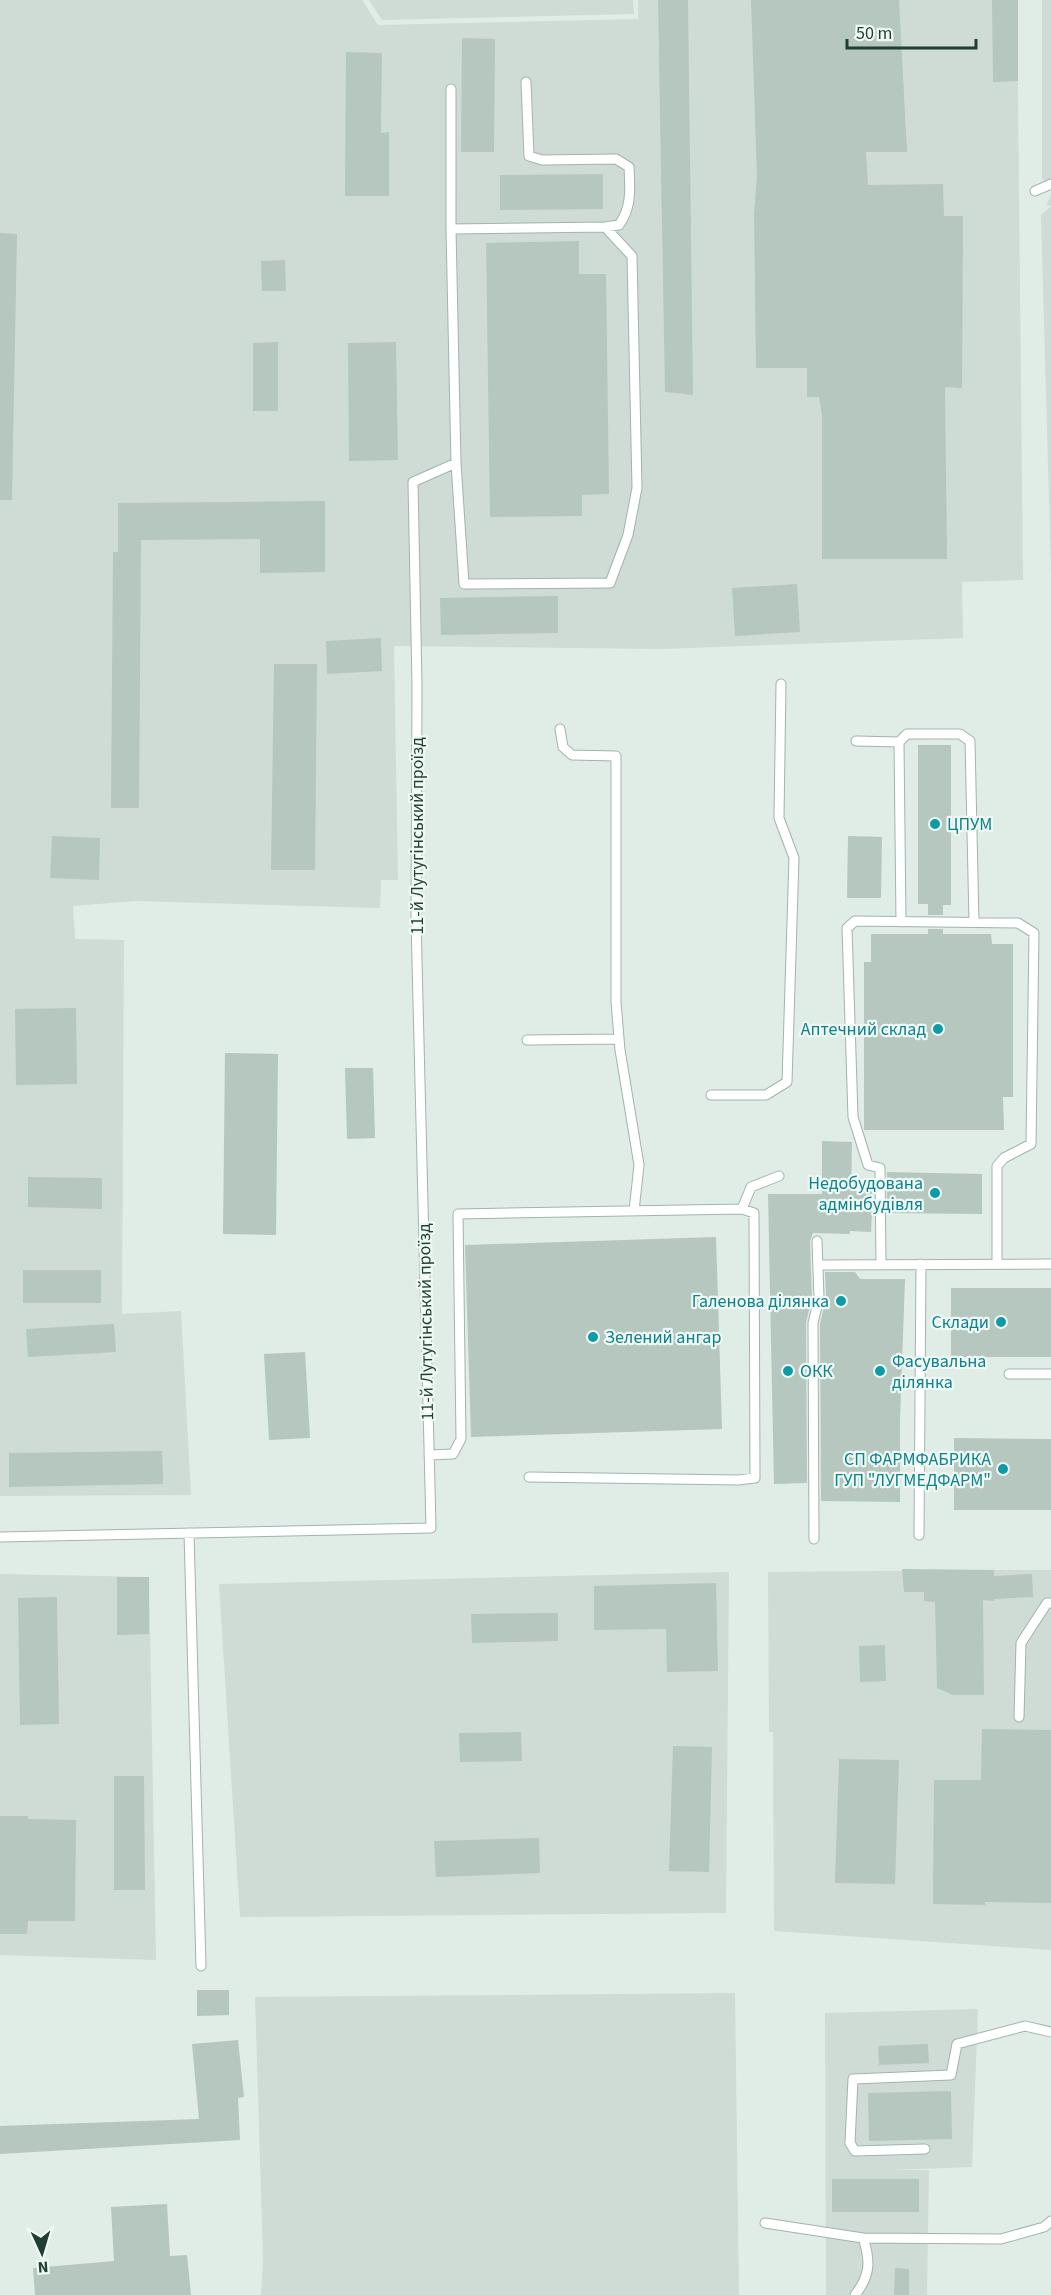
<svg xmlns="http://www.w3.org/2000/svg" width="1051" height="2295" font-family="'Source Sans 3',sans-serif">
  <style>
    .built { fill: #cedcd5 }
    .building { fill: #b5c7bf }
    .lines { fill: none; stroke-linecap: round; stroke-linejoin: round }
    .service-casing { stroke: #a2b4ad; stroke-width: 11 }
    .service { stroke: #fff; stroke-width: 9 }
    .culture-dot { fill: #0f9aa8; stroke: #f0f8f4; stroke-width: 2 }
    .labels { text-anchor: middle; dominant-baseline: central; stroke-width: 4.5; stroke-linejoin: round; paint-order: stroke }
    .culture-label { font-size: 18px; fill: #0d838f; stroke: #f0f8f4; text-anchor: end }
    .street-label { font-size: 18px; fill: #1f3e34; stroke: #f0f8f4 }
  </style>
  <rect width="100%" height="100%" fill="#e0ece6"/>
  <path class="built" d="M0 0H362L378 25 638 19V0H1017L1023 580 962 582 963 638 663 649 394 646 398 880H381L380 908 135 901 73 906 75 939 124 940 122 1314 181 1311 191 1495 0 1496Z
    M369 0H633L634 14 382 20Z
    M1042 0H1051V188L1042 178Z
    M1051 195V571L1041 215 1051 206 1046 205Z
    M983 1570H1051V1950L774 1931 773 1732H769L768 1572Z
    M729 1572 726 1913 240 1917 219 1584Z
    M0 1574 149 1577 156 1960 0 1955Z
    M735 1993 739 2295H261L263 2258 255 1997Z
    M978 2009 972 2167 890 2170H929L927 2295H826L825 2013Z"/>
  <path class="building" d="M658 0H688L693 395 665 392Z
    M751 0H899L907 152H866L868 185 943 184 944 216H963L962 388 945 387 947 559H822V414L819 397H807V368H756L754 214 757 176Z
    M992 0H1018V81L993 82Z
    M462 38 495 39 494 152H461Z
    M346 52 382 53 381 133 389 132V196H345Z
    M603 174V209L500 210V175Z
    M0 233 17 234 12 500H0Z
    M579 241V274H606L609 494 582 495V516L490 517 486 243Z
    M285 260 286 291H262L261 261Z
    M278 342V411H253V343Z
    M396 342 398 460 349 461 348 343Z
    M325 501V572L260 573V539L141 540 139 808H111L113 552H118V503Z
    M797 584 800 632 735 636 732 588Z
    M558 596V633L441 635 440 598Z
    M381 638 382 671 327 674 326 641Z
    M274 664H317L315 870H271Z
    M918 745H951V905H943V915H928V904H918Z
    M52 836 100 838 99 880 50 878Z
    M848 836 882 837 881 898H847Z
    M928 929H943V934H991L992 944H1013V1097H1003L1004 1130H864V962H871V934H928Z
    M76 1008 77 1084 16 1085 15 1009Z
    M225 1053 278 1054 276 1235 223 1234Z
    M345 1068H373L375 1138 347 1139Z
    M822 1141 852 1142 851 1191H873L871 1232 850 1231V1234L813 1233 810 1241 812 1297 806 1323 807 1483 774 1484 768 1194H822Z
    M887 1172 982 1174V1214L887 1213Z
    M28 1177 102 1178V1209L28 1207Z
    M716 1237 722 1429 471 1437 465 1245Z
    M23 1270H101V1303H23Z
    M825 1272H855L860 1279H905L900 1419V1502L821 1501 820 1324 826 1298Z
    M951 1288H1051V1357H951Z
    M114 1324 116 1352 28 1357 26 1329Z
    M305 1352 310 1438 269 1440 264 1354Z
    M954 1438 1051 1439V1510H954Z
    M162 1451 163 1484 9 1487V1453Z
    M902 1569 994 1570V1576L1032 1574 1033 1597 994 1599V1601L983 1600 984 1695H953L937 1688 935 1602 924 1601V1592H904Z
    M117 1577H149V1634L117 1635Z
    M716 1583 718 1671 667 1672 666 1629 594 1630V1586Z
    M57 1597 59 1724 20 1725 18 1598Z
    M558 1613V1641L472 1643 471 1614Z
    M885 1645 886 1681 860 1682 859 1646Z
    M982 1729 1051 1730V1903L985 1902V1905L933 1904 934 1780H981Z
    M521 1732 522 1761 460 1762 459 1733Z
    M673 1746 712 1747 709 1872 669 1871Z
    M839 1759 899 1760 895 1884 835 1883Z
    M114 1776H144L145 1890H114Z
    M0 1816H28V1819L76 1820 75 1921H28L27 1934H0Z
    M539 1838 540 1873 436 1877 434 1841Z
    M197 1990H229V2015L197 2016Z
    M238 2040 244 2097 238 2098 240 2140 0 2154V2126L199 2119 192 2044Z
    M928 2044 929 2063 879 2065 878 2046Z
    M951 2091 952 2139 869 2141 868 2093Z
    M832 2179H919V2212H832Z
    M167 2204 170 2256 187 2255 191 2295H35L33 2268 114 2261 111 2207Z
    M895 2268 909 2269V2295H894Z"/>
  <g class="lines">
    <defs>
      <path id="service" d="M1035 191 1051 184
        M451 229 605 227 619 225C632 207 630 189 629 167L616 159 542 160 529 156 526 82
        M456 463 464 584 610 583 628 535 637 488 632 256 605 227
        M560 729 563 747 572 755 616 756V1002L620 1050 639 1165 634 1211
        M856 741 899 742
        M901 922 899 742 907 734H960L970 741 974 922
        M527 1040 619 1039
        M711 1095H766L787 1082 794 858 779 818 781 684
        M742 1209 751 1187 779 1176
        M818 1265 1051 1264
        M881 1265 880 1168 868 1165 853 1117 847 928 855 921 1018 923 1034 933 1031 1144 1004 1158 997 1166V1264
        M1009 1374H1051
        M429 1455 453 1454 461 1439 458 1214 742 1209 754 1213 755 1478 738 1480 529 1477
        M189 1533 201 1966
        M919 1535 921 1264
        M0 1537 431 1528 416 920 417 685 413 482 456 463 451 229V89
        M814 1539 813 1323 819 1298 817 1241
        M1019 1717 1021 1643 1047 1603H1051
        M925 2149 855 2151 850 2143 853 2079 951 2075 957 2044 1025 2026 1051 2032
        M765 2223 863 2238 1001 2239 1044 2227 1051 2221
        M855 2295C870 2276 871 2261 863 2238"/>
    </defs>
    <use href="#service" class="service-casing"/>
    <use href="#service" class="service"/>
  </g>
  <g class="culture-dot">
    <circle cx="935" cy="824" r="6"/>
    <circle cx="938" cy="1029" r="6"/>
    <circle cx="935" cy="1193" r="6"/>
    <circle cx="841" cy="1301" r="6"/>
    <circle cx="1001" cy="1322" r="6"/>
    <circle cx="593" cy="1337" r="6"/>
    <circle cx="788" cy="1371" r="6"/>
    <circle cx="880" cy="1371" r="6"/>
    <circle cx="1003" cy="1469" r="6"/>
  </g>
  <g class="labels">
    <g class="culture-label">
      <text x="947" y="824" text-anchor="start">ЦПУМ</text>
      <text x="926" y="1029">Аптечний склад</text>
      <text x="923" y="1183">Недобудована<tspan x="923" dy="21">адмінбудівля</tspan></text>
      <text x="829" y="1301">Галенова ділянка</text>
      <text x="989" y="1322">Склади</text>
      <text x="605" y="1337" text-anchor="start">Зелений ангар</text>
      <text x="892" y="1361" text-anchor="start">Фасувальна<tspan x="892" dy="21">ділянка</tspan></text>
      <text x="800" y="1371" text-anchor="start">ОКК</text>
      <text x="991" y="1459">СП ФАРМФАБРИКА<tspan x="991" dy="21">ГУП "ЛУГМЕДФАРМ"</tspan></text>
    </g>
    <g class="street-label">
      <text transform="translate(417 836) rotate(-90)">11-й Лутугінський проїзд</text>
      <text transform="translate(426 1322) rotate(-91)">11-й Лутугінський проїзд</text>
    </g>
  </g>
  <g transform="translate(42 2253) rotate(176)" stroke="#f0f8f4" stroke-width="4.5" paint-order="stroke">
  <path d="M0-4.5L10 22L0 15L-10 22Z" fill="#1f3e34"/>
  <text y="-9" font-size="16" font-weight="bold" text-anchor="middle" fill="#1f3e34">N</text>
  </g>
  <path d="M847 39v9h129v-9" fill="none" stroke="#1f3e34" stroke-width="3"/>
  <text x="856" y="39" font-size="18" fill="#1f3e34" stroke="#f0f8f4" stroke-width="4.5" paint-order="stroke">50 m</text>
</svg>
